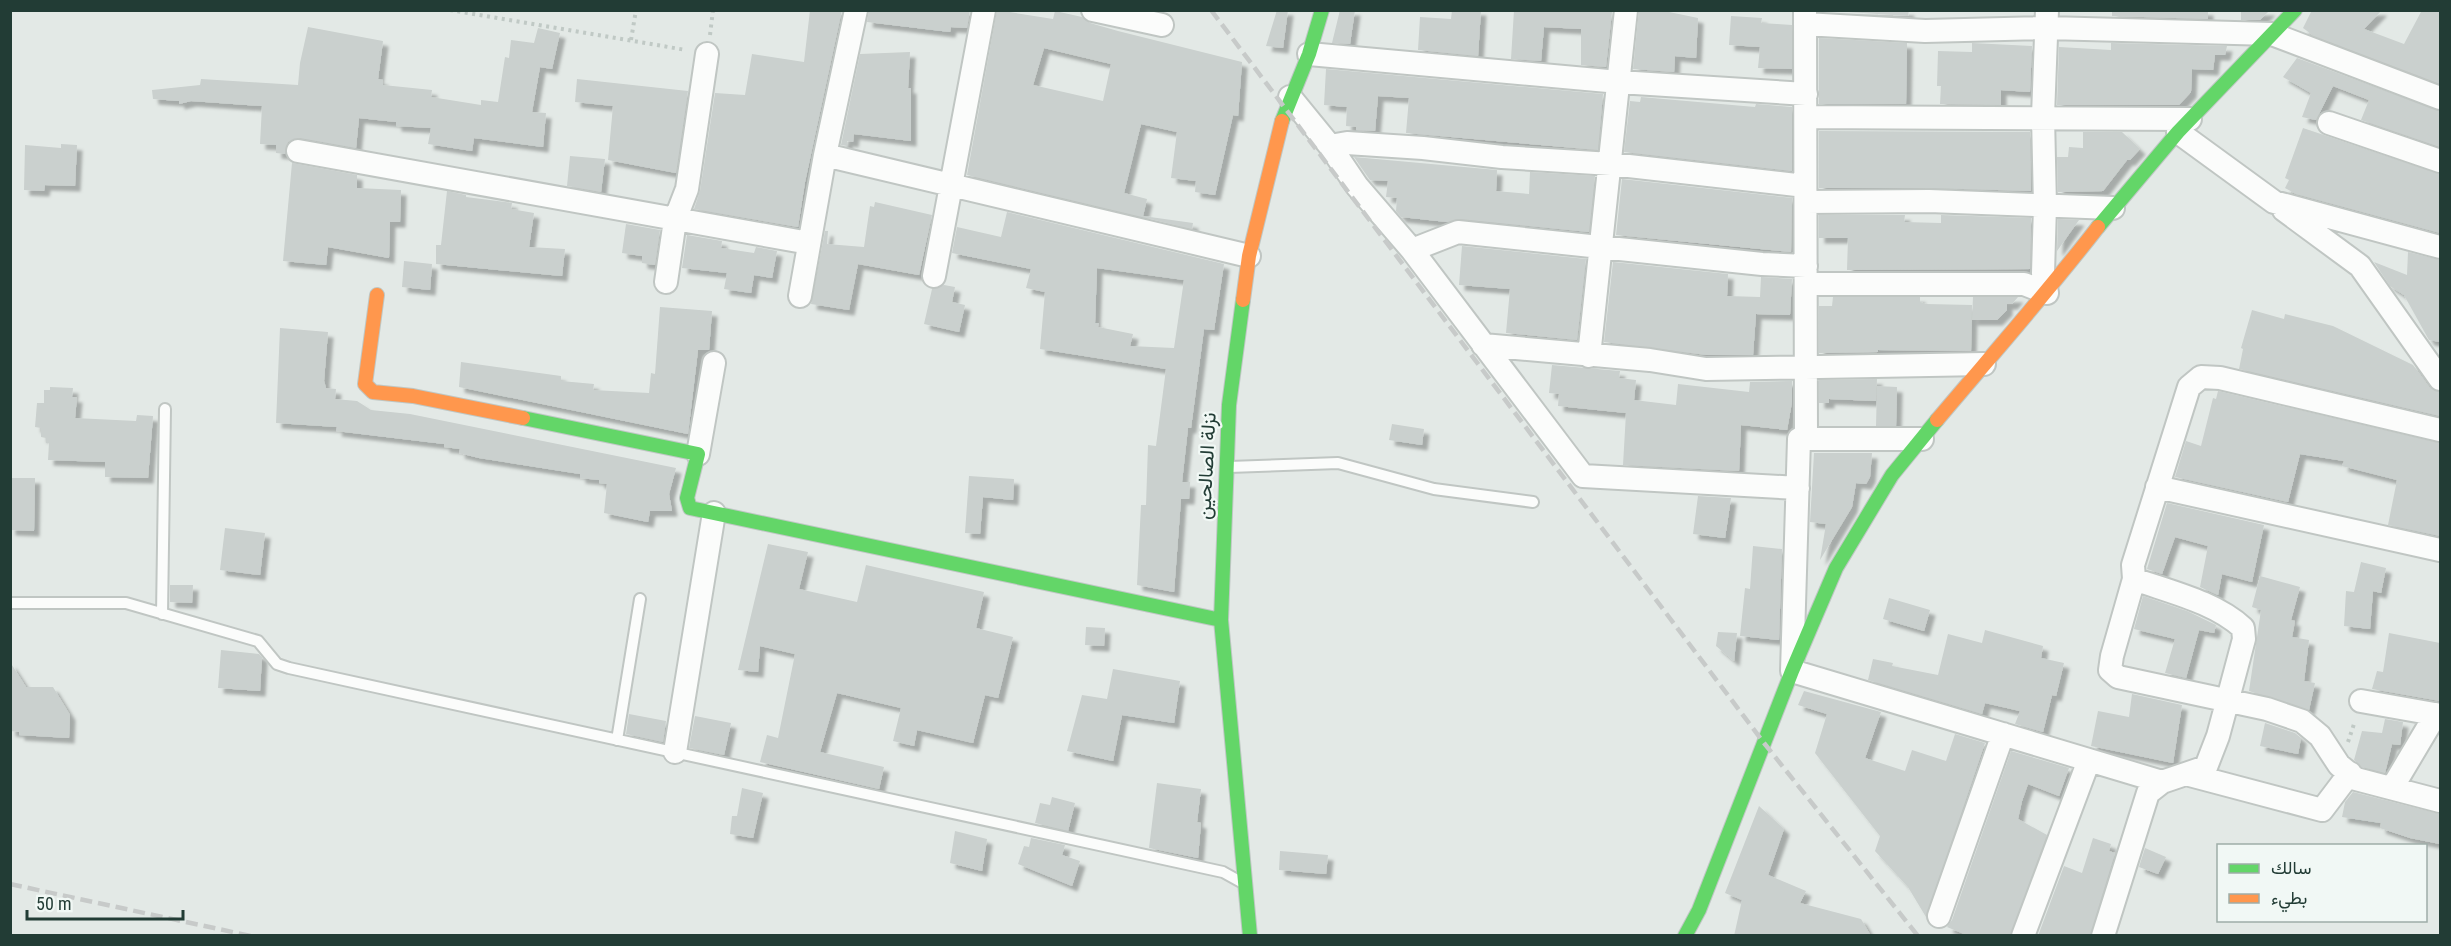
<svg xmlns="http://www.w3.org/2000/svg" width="2451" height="946" font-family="'Roboto Condensed',Vazirmatn,sans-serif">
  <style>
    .building { fill: #cad0ce; fill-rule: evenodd; filter: url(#shadow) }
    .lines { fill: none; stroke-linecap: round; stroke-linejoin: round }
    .lane-casing { stroke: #c0c6c3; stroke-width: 14 }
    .street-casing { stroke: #c0c6c3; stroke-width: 26 }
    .fast-casing { stroke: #bfc7c4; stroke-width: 16 }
    .slow-casing { stroke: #bfc7c4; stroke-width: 16 }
    .path { stroke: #c0c9c5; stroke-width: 4; stroke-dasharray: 3 4.5; stroke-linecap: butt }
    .lane { stroke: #fbfcfb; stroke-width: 10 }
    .street { stroke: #fbfcfb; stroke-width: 22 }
    .fast { stroke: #63d668; stroke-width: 14 }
    .slow { stroke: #ff974d; stroke-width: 14 }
    .rail { stroke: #c7cac9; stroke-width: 4.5; stroke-dasharray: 12 6; stroke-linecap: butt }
    .labels { text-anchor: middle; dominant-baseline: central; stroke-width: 4.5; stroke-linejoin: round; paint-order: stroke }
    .street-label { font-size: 20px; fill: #223c35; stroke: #f1f8f5 }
  </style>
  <defs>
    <filter id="shadow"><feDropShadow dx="5.5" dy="5.5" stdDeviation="1.5" flood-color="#0004"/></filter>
  </defs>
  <rect width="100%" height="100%" fill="#e3e9e6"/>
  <path class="building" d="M810 10H842L805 182 798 227 694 209 700 191 715 93 745 95 752 54 804 62Z
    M869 10H970L967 28 951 27 950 32 867 22Z
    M997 10 1053 19 1055 11 1082 17 1090 23 1118 31 1242 62 1238 116 1233 115 1215 195 1195 192 1196 181 1171 178 1177 132 1141 124 1124 193 1147 199 1143 216 1193 223 1192 229 967 175ZM1044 48 1111 64 1103 101 1033 85Z
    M1277 10H1288L1283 48 1266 46Z
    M1340 10H1355L1350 44 1332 43Z
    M1452 10H1481L1478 56 1418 50 1420 17 1451 19Z
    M1514 10 1612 12 1606 67 1581 65V29L1544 27 1541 61 1511 59Z
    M1639 10 1669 12 1698 18 1696 58 1675 56 1674 72 1633 69Z
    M1818 10H1909L1908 16Z
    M2112 10H2208V19L2112 16Z
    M2241 10H2270L2260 20H2241Z
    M2312 10H2382L2364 29 2404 44 2422 10H2440V84L2314 36 2303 28Z
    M1731 16 1762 18 1761 23 1792 25V69L1758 68 1760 47 1729 45Z
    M308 27 383 41 378 79 383 80V85L432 90 431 97 481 105V100L498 102 505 57 509 58 511 40 534 43 538 28 560 33 552 69 540 67 532 112 546 113 543 147 474 138 472 151 428 144 431 128 396 126V122L359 118 356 148 300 138 288 142 285 154 276 153V145L260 144 262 106 191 101 179 104V101L153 99 152 90 200 85 201 79 298 85 300 63Z
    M1819 38 1907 43 1906 104H1819Z
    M1972 43 2032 46 2030 92 2001 90V105L1940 104 1941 86H1937L1938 51 1972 52Z
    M2111 43 2227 46 2225 55H2215L2213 70 2192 69 2191 92 2179 105H2057L2059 47 2111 50Z
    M910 52 908 88H911V141L854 134 853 142 847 141V146L841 145 860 54Z
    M2297 58 2440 111V147L2361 120 2369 100 2333 86 2316 120 2302 117 2311 93 2283 77Z
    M1326 69 1603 94 1598 150 1406 133 1409 98 1378 96 1375 131 1356 130V127L1346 126 1347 107 1324 105Z
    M577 79 688 91 676 173 608 160 613 106 575 102Z
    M1641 97 1755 107 1756 104 1792 107V171L1624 152 1630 101 1640 102Z
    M2303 128 2440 174V233L2296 194 2285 188 2289 180 2285 178Z
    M1819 131 2030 132 2031 191 1929 188H1819Z
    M2083 132H2122L2140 149 2130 160H2127L2103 191 2058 192 2057 157H2068L2069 147 2083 148Z
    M61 144 77 145 75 186 45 185 44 191 24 190 25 145 61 148Z
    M570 156 605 159 601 192 567 186Z
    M1354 157 1497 170 1496 191 1529 194 1530 172 1595 176 1589 232 1459 219 1447 222 1401 217 1396 211 1397 198 1386 197 1388 181 1370 180Z
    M292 163 357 175V188L401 190 400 222H390L389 258 328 247 326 265 283 261Z
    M1622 179 1792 198 1791 252 1616 235Z
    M447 191 466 195V197L512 203 511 209 534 213 529 247 565 249 562 276 436 264V245H441Z
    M875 202 932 215 919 275 858 264 849 310 811 304 825 231H828L827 244 864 247 870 206 874 207Z
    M1007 212 1224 264 1214 330 1204 329 1191 428H1188L1182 482H1190L1189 499H1181L1174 592 1137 585 1141 505H1146L1148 445 1156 446 1166 369 1040 349 1045 292 1026 288 1031 269 952 253 957 227 1001 237ZM1097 268 1184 280 1174 348 1130 346 1133 334 1098 327 1099 323H1095Z
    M1819 215H1905L1904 222 1941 223V215L2031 218 2030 269 1847 270 1848 238H1819Z
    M2058 219 2079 220 2057 251Z
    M626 224 660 230 655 265 642 263V256L622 253Z
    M687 235 722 241 721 248 754 253 756 247 777 251 772 278 754 275 751 293 724 289 727 273 682 268Z
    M1462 246 1586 259 1577 340 1506 333 1510 289 1459 285Z
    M2408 252 2440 260V342L2429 340 2404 295 2390 286 2374 262 2407 275Z
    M404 261 432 264 430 290 402 287Z
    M1613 262 1728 274 1727 296 1760 297 1761 277 1792 279 1790 315 1756 314 1753 355H1707L1604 342Z
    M944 285 955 287 952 302 965 305 959 332 924 324 932 289Z
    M1833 297H1920V302L1926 304 1972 305 1971 351 1878 350V352L1819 353V306H1832Z
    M1973 297H2018L2012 304H2007V310L1997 320H1972Z
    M660 307 712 311 709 350H698L688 434 459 387 461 362 561 376V381L594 384 593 390 649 393 651 373 655 374Z
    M2252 310 2284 319 2285 314 2333 326 2413 365 2429 387 2440 392V416L2239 369 2243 349 2241 348Z
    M280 328 328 332 324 381 326 388 336 389 335 399 357 401 371 410 410 414 676 468 669 494 672 511H650L648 522 604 513 607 484 599 483V480L580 478V474L479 458 459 453 460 449 444 447V444L336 431 337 427 276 423Z
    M1552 365 1620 371 1619 378 1636 380 1634 400 1676 405 1678 384 1749 392 1750 382 1792 381V402L1787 430 1741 425 1739 471 1623 465 1626 413 1558 406 1559 394 1549 393Z
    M1877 379 1876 401 1829 399V403H1819V380Z
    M1877 386 1897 387 1896 426H1876Z
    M50 387 73 388 72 397H77L75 418 136 421 137 415 153 416 148 478 105 477V462L48 460 49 443H46V438L41 437V428L35 427 37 403H44V390H50Z
    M2218 391 2440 443V536L2388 525 2397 480 2342 466 2344 461 2300 454 2288 502 2175 477 2186 441 2201 446 2213 398 2216 399Z
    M1392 424 1424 429 1422 445 1389 440Z
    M1814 453H1872L1870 477 1866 484 1856 483 1852 507 1820 560 1826 524 1810 522Z
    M969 476 1014 479 1013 500 983 497 980 534 965 533Z
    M10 478H35L34 531 10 530Z
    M1698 496 1731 498 1725 538 1693 534Z
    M2167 503 2264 525 2252 582 2222 574 2218 595 2200 587 2208 546 2175 537 2162 574 2147 569Z
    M225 528 265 533 260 575 220 570Z
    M768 544 808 552 799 589 857 602 866 565 984 592 976 628 1013 637 998 698 985 695 973 743 917 730 914 746 893 741 901 708 837 693 820 752 884 767 879 789 760 762 767 735 778 738 795 654 760 646 758 672 738 670Z
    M1753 546 1782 549 1779 640 1740 636 1745 588 1750 589Z
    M2361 562 2386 568 2381 593 2373 591 2370 629 2344 626 2346 591 2354 592Z
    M2260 576 2300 587 2291 620 2295 621 2292 637 2309 640 2304 681 2315 683 2309 710 2249 691 2261 610 2252 607Z
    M170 585H193L192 603 170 602Z
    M2143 596 2187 611 2216 625 2214 633 2199 630 2186 678 2165 673 2175 639 2134 629Z
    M1889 598 1930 610 1924 631 1883 619Z
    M1086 627 1105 628 1104 646 1085 645Z
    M1985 630 2043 646 2041 658 2064 663 2056 696 2052 695 2043 732 2015 724 2020 711 1985 703 1982 714 1868 680 1873 659 1893 663 1892 666 1938 675 1948 634 1982 643Z
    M1718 632 1737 633 1734 661 1716 646Z
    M2389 633 2440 643V701L2372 689 2377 671 2383 672Z
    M221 650 259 654 262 657 260 691 218 688Z
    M10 662 26 687H53L70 715 69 738 19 735V732L10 731Z
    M1113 669 1180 681 1174 723 1122 715 1113 761 1067 751 1082 695 1107 699Z
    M1804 691 1881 712 1865 758 1905 771 1912 750 1946 761 1955 734 1985 743 1926 917 1908 887 1875 851 1880 836 1815 753 1827 714 1798 705Z
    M2132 694 2182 705 2173 763 2091 746 2098 711 2129 717Z
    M629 714 666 721 663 742 626 734Z
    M695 716 731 723 724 755 689 748Z
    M2385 719 2403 722 2400 745 2392 744 2385 773 2362 767 2354 760 2362 731 2382 733Z
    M2265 723 2295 733 2301 738 2298 754 2260 746Z
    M2011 751 2069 768 2059 796 2028 784 2022 801 2018 819 2047 835 2010 936H1969L1947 927 1952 920Z
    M1157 783 1201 789 1197 822 1201 823 1198 858 1149 848Z
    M742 788 763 793 753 838 730 834 732 816H737Z
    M2353 792 2440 814V844L2410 838 2380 828 2381 823 2342 817 2345 802Z
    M1052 797 1075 803 1068 831 1035 823 1040 803 1050 805Z
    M1759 806 1784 829 1768 875 1806 891 1800 903 1861 919 1871 936H1734L1742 900 1725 893Z
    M955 831 987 839 982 871 950 863Z
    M1031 838 1065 845 1062 855 1080 861 1072 886 1018 864 1024 846 1029 847Z
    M2093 838 2111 844 2109 851 2115 853 2090 936H2038L2064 866 2082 873Z
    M2145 848 2166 857 2158 874 2139 867Z
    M1280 851 1328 855 1326 874 1279 870Z"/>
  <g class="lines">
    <defs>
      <path id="lane" d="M1229 467 1338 463 1434 489 1533 502
        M10 603H126L258 641 277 664 289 668 1223 872 1241 882
        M162 614 165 409
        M617 740 640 599"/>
      <path id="street" d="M1093 10 1162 25
        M1805 11 1806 438
        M1805 24 1925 31 2047 28 2272 34 2440 98
        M1309 54 1619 82 1806 94
        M1290 97 1330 146 1357 186 1412 250 1583 476 1798 488
        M1806 117 2190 119
        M2329 123 2440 161
        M2178 132 2274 202 2440 247
        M1330 146 1347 143 1423 148 1502 157 1611 164 1805 186
        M298 151 809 243
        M825 155 1249 256
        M1806 202 1929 201 2113 208
        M2284 210 2360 266 2440 379
        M1412 250 1458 232 1762 264 1806 266
        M934 276 984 10
        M666 282 675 220 687 189 707 54
        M1806 284H2024L2047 293
        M2047 293 2043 273 2045 206 2043 116 2047 10
        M800 296 825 155 856 10
        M1483 345 1650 360 1706 369 1984 364
        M1589 356 1626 10
        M1922 439H1799L1792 671 2162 782
        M698 454 714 363
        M2157 487 2440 550
        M2134 579 2112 656 2110 670 2118 677 2267 709 2302 721 2320 736 2339 765 2356 779 2440 801
        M2361 701 2440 715
        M675 752 714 513
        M2186 774 2322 810 2350 773
        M2392 788 2436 714
        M1939 916 2003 734
        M2023 936 2089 760
        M2103 936 2148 793 2162 782 2206 767 2218 736 2244 639 2243 628C2215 602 2170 592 2134 579L2133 565 2189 387 2201 377 2220 378 2440 430"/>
      <path id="fast" d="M1282 121 1309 54 1322 10
        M2098 227 2178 132 2295 10
        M1243 300 1229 405 1221 620 1250 936
        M523 418 698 454 687 498 690 508 1221 620
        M1685 936 1699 910 1792 671 1836 568 1892 475 1937 420"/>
      <path id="slow" d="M377 295 365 384 373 392 413 396 523 418
        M1243 300 1249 256 1282 121
        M1937 420C1991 356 2046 294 2098 227"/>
    </defs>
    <use href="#lane" class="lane-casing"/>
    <use href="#street" class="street-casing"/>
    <use href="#fast" class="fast-casing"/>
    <use href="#slow" class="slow-casing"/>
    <path class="path" d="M450 10 686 50
      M271 11V10
      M710 35 713 10
      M631 40 636 10
      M2348 742 2355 721"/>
    <use href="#lane" class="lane"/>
    <use href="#street" class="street"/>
    <use href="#fast" class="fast"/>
    <use href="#slow" class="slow"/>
    <path class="rail" d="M1211 10 1764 743 1918 936
      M10 884 251 936"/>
  </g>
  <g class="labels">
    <g class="street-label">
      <text transform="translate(1206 466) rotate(-87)">نزلة الصالحين</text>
    </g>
  </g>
  <rect width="2451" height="946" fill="none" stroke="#223c35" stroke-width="24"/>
  <rect x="2217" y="844" width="210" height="78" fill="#f1f8f5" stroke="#9eada8" stroke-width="1.5"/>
  <rect x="2229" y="864" width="30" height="9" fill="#63d668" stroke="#9eada8" stroke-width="1.5"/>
  <text x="2271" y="874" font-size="18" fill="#223c35">سالك</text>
  <rect x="2229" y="894" width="30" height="9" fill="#ff974d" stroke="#9eada8" stroke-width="1.5"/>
  <text x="2271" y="904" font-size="18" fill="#223c35">بطيء</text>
  <path d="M27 910v9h156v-9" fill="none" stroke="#223c35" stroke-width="3"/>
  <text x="36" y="910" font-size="18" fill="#223c35" stroke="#f1f8f5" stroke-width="4.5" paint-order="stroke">50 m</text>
</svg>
